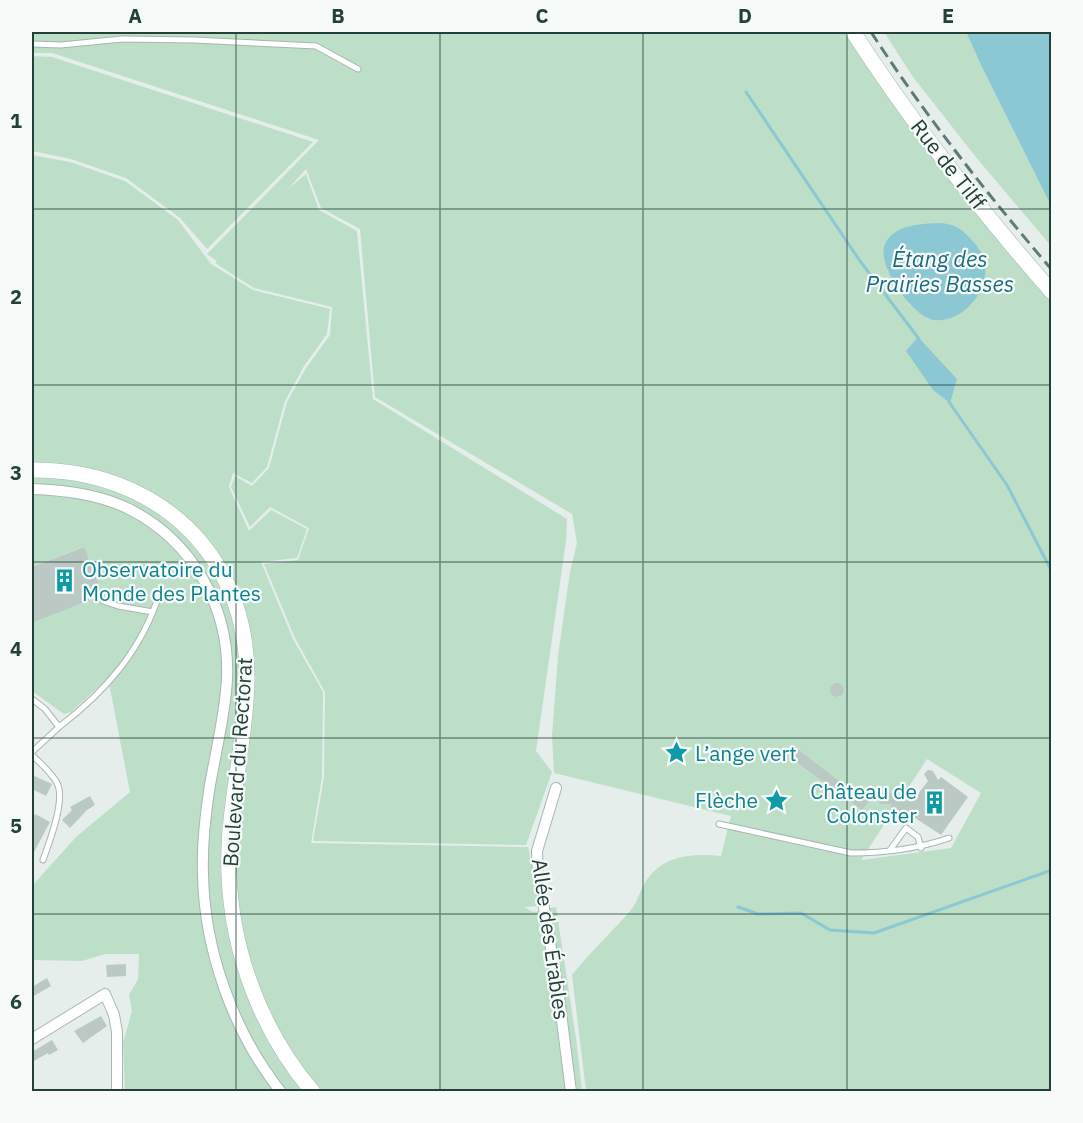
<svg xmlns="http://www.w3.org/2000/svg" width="1083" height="1123" font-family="'IBM Plex Sans',sans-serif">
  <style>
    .green { fill: #bddfc7; fill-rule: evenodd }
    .water { fill: #8cc8d4 }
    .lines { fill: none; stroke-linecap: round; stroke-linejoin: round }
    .stream { stroke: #8cc8d4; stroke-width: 3 }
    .building { fill: #bac9c3 }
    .lane-casing { stroke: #a7b7b1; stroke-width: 7 }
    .street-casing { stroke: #a7b7b1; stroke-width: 12 }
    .secondary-casing { stroke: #a3bab2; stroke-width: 16 }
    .lane { stroke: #fff; stroke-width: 5 }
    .street { stroke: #fff; stroke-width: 10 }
    .secondary { stroke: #fff; stroke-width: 15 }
    .rail { stroke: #5e7c74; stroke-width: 3; stroke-dasharray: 12 6; stroke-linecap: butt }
    .grid { fill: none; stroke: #234139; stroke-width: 1.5; stroke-opacity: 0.55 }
    .labels { text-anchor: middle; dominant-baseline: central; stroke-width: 4.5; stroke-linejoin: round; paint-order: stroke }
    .street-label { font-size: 21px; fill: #234139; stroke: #f6faf8 }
    .culture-label { font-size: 21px; fill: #0d838f; stroke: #f6faf8; text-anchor: start }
    .water-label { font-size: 22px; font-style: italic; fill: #1b6c7f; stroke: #f6faf8 }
    .neatline { fill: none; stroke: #234139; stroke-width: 2 }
    .grid-label { font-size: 20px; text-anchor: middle; font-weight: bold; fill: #234139 }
  </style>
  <rect width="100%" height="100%" fill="#e5eeea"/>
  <path class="green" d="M32 32H849L907 122 1051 302V1091H586L572 975C590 952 612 932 631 910 638 901 640 890 646 881 663 855 693 853 721 856L731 816 554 773 552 736 558 656 570 572 577 543 572 514 375 397 360 229 321 208 306 169 288 189 306 174 319 210 357 231 373 399 567 519 566 541 536 751 552 772 526 845 313 841 324 777 325 692 295 638 264 564 298 560 309 528 270 507 250 527 231 487 235 476 252 486 269 468 287 402 306 368 330 335 332 307 254 288 215 263 217 261 207 254 319 140 52 53H32ZM964 232 980 250 983 279 972 304 928 319 910 305 887 270ZM834 684H839L843 687 844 692 840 697H835L831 694 830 689ZM799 750 868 802 862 810 791 759ZM927 759 981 793 951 848 861 860Z
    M884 32H966L981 65 1051 206V246L975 156 913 77Z
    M32 56 52 57 313 142 207 249 180 218 126 178 71 159 32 151Z
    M32 155 70 162 125 181 178 220 211 264 253 290 330 309 327 334 304 366 285 401 267 467 252 483 233 473 229 487 249 531 271 510 307 529 297 558 261 562 293 639 323 692 322 777 311 843 528 847 540 906 524 907 533 912 556 907 576 1038 582 1091H125L123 1043 132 1011 129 995 138 979 139 954H105L82 961 32 960V886L76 837 130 792 108 678 71 712 64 714 32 691V623L102 595 83 547 32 567Z"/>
  <path class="water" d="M966 32H1051V206L981 65Z
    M940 223C952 224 960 227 968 236 974 242 981 250 984 258 992 288 965 323 934 320 913 318 873 262 886 242 897 224 922 224 940 223Z
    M918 337 957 379 950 403 933 390 906 351Z"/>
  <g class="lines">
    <path class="stream" d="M746 92 860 261 919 339
      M949 402 1007 485 1052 572
      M738 907 758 914 801 913 830 930 874 933 1052 870"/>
  </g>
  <path class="building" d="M84 547 103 595 32 623V567Z
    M830 690a7 7 0 1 1 14 0a7 7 0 1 1-14 0Z
    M799 750 857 794 873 797 862 810 790 758Z
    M928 770 933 771 938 780 941 777 968 797 941 835 903 810 902 817 889 818 891 804H879L885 791 908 799 915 798 928 781 924 774Z
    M32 775 52 784 46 796 32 789Z
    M90 796 95 805 87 810 70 828 62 820 72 810 70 807Z
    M35 814 50 822 32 856V820Z
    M126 964V976L107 977 106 965Z
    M47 978 51 986 32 997V987Z
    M101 1016 107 1026 83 1043 74 1031Z
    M52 1040 58 1050 49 1055 48 1053 32 1062V1052Z"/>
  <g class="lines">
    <defs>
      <path id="lane" d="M32 44 61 45 122 39 194 40 316 46 358 69
        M103 601 118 606 153 612
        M32 699 45 709 59 727 32 752
        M59 727C106 691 142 650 160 592
        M32 755C40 763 51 772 57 783 66 800 49 843 43 860
        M719 824 851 853C885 853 917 849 949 838
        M890 850 906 828 918 837 921 848"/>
      <path id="street" d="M32 489C64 490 99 494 129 509 193 541 230 608 227 679 225 717 215 754 209 791 205 818 202 845 203 873 204 949 233 1032 281 1092
        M556 788 537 851 538 873 558 989 571 1092
        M32 1039 105 994 114 1015 117 1032V1092"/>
      <path id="secondary" d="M853 32C912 123 980 210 1052 292
        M32 470C156 469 249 554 247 681 246 746 226 810 229 875 232 953 262 1033 313 1092"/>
    </defs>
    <use href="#lane" class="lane-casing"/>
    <use href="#street" class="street-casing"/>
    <use href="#secondary" class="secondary-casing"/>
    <use href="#lane" class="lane"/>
    <use href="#street" class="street"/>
    <use href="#secondary" class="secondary"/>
    <path class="rail" d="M871 32C925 115 987 194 1052 270"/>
  </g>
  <path class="grid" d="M236 32V1092M440 32V1092M643 32V1092M847 32V1092M32 209H1052M32 385H1052M32 562H1052M32 738H1052M32 914H1052"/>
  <defs>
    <symbol id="building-bare" viewBox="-9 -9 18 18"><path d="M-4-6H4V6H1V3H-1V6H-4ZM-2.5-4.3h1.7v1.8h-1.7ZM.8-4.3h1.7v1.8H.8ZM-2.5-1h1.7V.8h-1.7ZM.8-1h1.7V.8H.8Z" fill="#0f9aa8" stroke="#f6faf8" stroke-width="2.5" paint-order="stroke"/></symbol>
    <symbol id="sight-bare" viewBox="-9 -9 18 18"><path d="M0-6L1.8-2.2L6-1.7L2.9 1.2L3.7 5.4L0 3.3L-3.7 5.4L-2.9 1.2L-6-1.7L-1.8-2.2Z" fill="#0f9aa8" stroke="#f6faf8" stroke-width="2.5" paint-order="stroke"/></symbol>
  </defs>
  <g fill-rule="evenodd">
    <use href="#building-bare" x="48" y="564" width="33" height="33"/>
    <use href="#sight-bare" x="660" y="736" width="33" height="33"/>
    <use href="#sight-bare" x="760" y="784" width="33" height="33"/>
    <use href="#building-bare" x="918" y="786" width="33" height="33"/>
  </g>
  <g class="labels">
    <g class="street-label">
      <text transform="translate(949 164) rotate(52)">Rue de Tilff</text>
      <text transform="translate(237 762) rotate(-86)">Boulevard du Rectorat</text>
      <text transform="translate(551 939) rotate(82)">Allée des Érables</text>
    </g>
    <g class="culture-label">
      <text x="82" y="569">Observatoire du<tspan x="82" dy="24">Monde des Plantes</tspan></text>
      <text x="695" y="753">L’ange vert</text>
      <text x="917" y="791" text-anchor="end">Château de<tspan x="917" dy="24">Colonster</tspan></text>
      <text x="758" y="800" text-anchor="end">Flèche</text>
    </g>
    <g class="water-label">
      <text x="940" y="258">Étang des<tspan x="940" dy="25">Prairies Basses</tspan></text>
    </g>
  </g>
  <rect width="1083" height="1123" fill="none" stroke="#f6faf8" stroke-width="66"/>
  <rect x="33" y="33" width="1017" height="1057" class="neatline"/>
  <g class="grid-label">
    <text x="135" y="23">A</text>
    <text x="338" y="23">B</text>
    <text x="542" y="23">C</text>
    <text x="745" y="23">D</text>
    <text x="948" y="23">E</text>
    <text x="16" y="128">1</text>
    <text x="16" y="304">2</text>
    <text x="16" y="480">3</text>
    <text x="16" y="656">4</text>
    <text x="16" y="833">5</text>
    <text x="16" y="1009">6</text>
  </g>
</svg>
